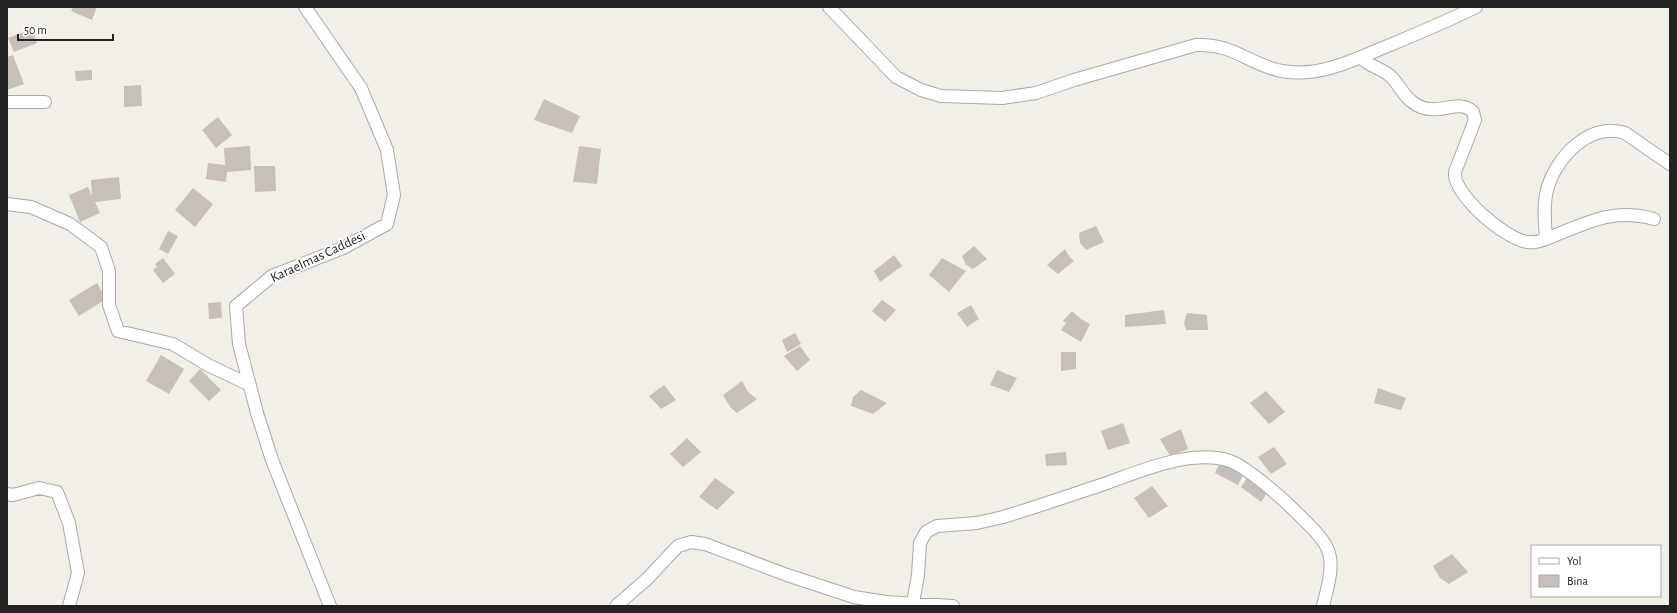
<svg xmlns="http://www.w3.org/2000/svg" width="1677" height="613" font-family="'Alegreya Sans',sans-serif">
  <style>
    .building { fill: #c7bfb8 }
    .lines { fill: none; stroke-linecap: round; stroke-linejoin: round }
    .minor-casing { stroke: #a9a9a9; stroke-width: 14 }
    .minor { stroke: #fff; stroke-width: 12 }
    .labels { text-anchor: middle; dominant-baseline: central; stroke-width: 4; stroke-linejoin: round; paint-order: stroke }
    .street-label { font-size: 14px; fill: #222; stroke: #fff }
  </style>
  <rect width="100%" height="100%" fill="#f2efe9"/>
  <path class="building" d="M73 7H97L92 20 71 11Z
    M32 29 37 43 14 52 8 38Z
    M13 55 24 84 7 90V57Z
    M92 70V80L76 81 75 71Z
    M141 85 142 106 124 107V86Z
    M544 99 580 116 572 133 534 120Z
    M218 117 232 135 216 148 202 130Z
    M250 146 251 170 227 172 226 182 206 179 208 163 225 165 224 148Z
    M579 146 601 149 597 184 573 182Z
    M254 166H275L276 191 255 192Z
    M119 177 121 199 95 202 100 213 80 222 69 195 88 187 92 196 91 180Z
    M193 188 213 204 195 227 175 210Z
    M1096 226 1104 242 1086 250 1080 243 1079 233Z
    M168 231 178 236 168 254 159 249Z
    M974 246 987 259 973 269 966 265 962 256Z
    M1065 249 1069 256 1074 261 1058 274 1047 265Z
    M894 255 902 266 880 282 874 271Z
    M163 258 175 274 163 283 153 270 157 267 155 264Z
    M942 258 966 271 949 292 929 275Z
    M97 283 106 299 79 316 69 300Z
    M882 300 896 310 885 322 872 311Z
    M221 302 222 318 209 319 208 303Z
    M971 305 979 319 967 327 957 313Z
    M1164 310 1166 324 1125 327V315Z
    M1072 311 1081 319 1090 324 1081 342 1061 330 1066 323 1063 321Z
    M1187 313 1207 315 1208 330H1186L1184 323Z
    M795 333 801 344 787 352 782 340Z
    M800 346 810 360 797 371 784 356Z
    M1061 352H1076V369L1061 371Z
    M161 355 184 369 169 394 146 381Z
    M200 369 221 390 209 401 189 381Z
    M997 370 1017 378 1009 392 990 385Z
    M742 381 748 392 757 399 737 413 730 407 723 395Z
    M664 385 676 400 661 409 649 396Z
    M1378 388 1406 398 1401 410 1374 403Z
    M861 390 887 403 873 414 851 406 853 397Z
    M1266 391 1285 412 1269 424 1250 403Z
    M1123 423 1130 443 1108 450 1101 431Z
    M1181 429 1188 449 1170 456 1160 439Z
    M687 438 701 452 683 467 670 454Z
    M1274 447 1287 464 1271 474 1258 457Z
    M1066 452 1067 465 1046 466 1045 454Z
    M1221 461 1244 473 1238 485 1215 473Z
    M715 478 735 492 717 510 699 497Z
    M1247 478 1267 493 1261 502 1241 487Z
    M1152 486 1168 506 1149 518 1134 498Z
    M1452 554 1468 572 1449 584 1440 578 1433 566Z"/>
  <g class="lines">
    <defs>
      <path id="minor" d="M305 7 361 88 387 150 394 195 387 224 343 248 272 276 236 306 239 344 257 413 272 460 330 606
        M829 7 896 77 921 90 941 96 1002 98 1036 93 1074 80 1196 45C1234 43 1249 65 1282 71 1321 78 1355 59 1390 45 1419 33 1447 21 1476 7
        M1361 57C1367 66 1381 68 1389 75 1398 82 1402 94 1411 101 1417 106 1424 109 1431 109 1445 111 1462 100 1473 112L1475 120 1455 172C1452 194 1506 240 1528 242 1534 243 1541 241 1546 239 1585 224 1611 207 1654 219
        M7 102H45
        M7 204 31 207 70 224 101 247 109 271V305L118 331 173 344 208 365 250 385
        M1546 239C1545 223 1543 206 1547 190 1555 159 1589 121 1625 133L1670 164
        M7 494 13 495 39 488 57 492 69 523 78 573 69 606
        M913 603 918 575 920 543 926 532 937 526 977 523 1003 517C1036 507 1068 496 1101 485 1139 472 1191 448 1230 461 1248 468 1281 497 1295 511 1334 549 1337 552 1323 606
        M616 606 647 579 678 546 691 542 705 544 787 575 854 597 886 602 953 606"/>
    </defs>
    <use href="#minor" class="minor-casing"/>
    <use href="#minor" class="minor"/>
  </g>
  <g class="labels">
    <g class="street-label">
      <text transform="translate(318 257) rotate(-25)">Karaelmas Caddesi</text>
    </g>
  </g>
  <rect width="1677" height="613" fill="none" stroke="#222222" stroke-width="16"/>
  <rect x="1531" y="545" width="130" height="52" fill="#ffffff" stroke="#a7a7a7"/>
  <rect x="1539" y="558" width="20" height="6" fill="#ffffff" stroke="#a7a7a7"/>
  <text x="1567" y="565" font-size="12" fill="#222222">Yol</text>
  <rect x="1539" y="575" width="20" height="12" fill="#c7bfb8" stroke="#a7a7a7"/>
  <text x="1567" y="585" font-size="12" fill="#222222">Bina</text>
  <path d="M18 34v6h95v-6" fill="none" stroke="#222222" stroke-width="2"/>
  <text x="24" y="34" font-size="12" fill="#222222" stroke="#ffffff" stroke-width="3" paint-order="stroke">50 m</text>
</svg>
